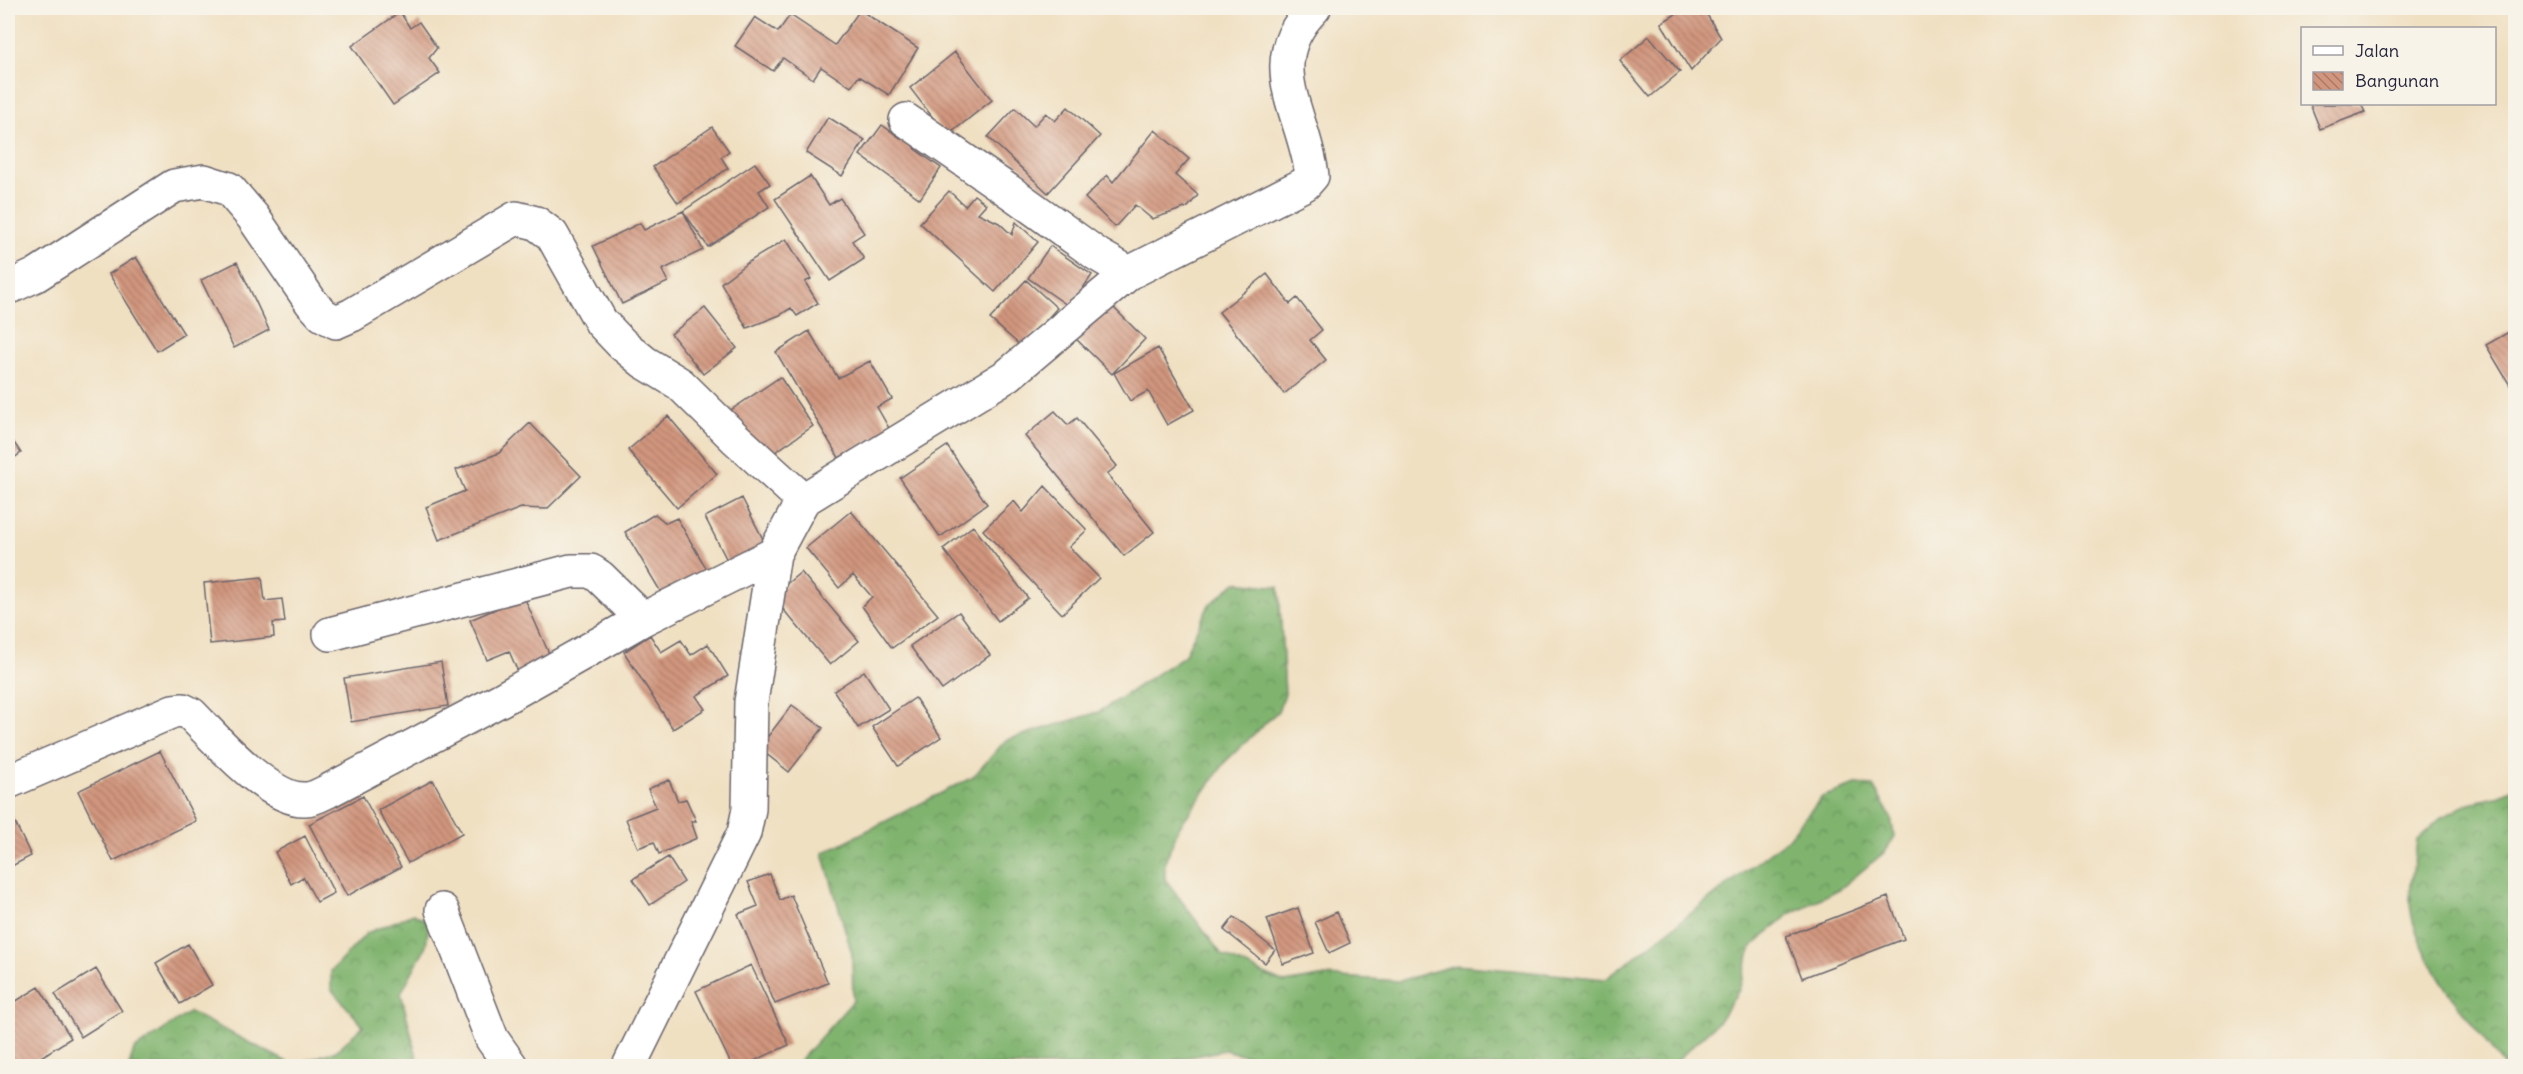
<svg xmlns="http://www.w3.org/2000/svg" width="2523" height="1074" font-family="Delius,sans-serif">
  <style>
    .forest { fill: url(#forest-crowns); stroke: #516b54; stroke-width: 1.5 }
    .building { fill: url(#building-back-hatch) }
    .lines { fill: none; stroke-linecap: round; stroke-linejoin: round }
    .minor-casing { stroke: #6a646a; stroke-width: 36 }
    .minor { stroke: #fff; stroke-width: 33 }
  </style>
  <defs>
    <pattern id="forest-crowns" width="20" height="18" patternUnits="userSpaceOnUse" patternTransform="scale(1.5)"><rect width="20" height="18" fill="#80b46e"/><path d="M2 6a3 3 0 1 1 6 0M12 15a3 3 0 1 1 6 0" fill="none" stroke="#68925c"/></pattern>
    <pattern id="building-back-hatch" width="6" height="6" patternUnits="userSpaceOnUse" patternTransform="scale(1.5)"><rect width="6" height="6" fill="#d2967e"/><path d="M-1 5l2 2M0 0l6 6M5-1l2 2" fill="none" stroke="#aa7a68"/></pattern>
  </defs>
  <rect width="100%" height="100%" fill="#f7f3e8"/>
  <filter id="ink" filterUnits="userSpaceOnUse"><feTurbulence type="fractalNoise" baseFrequency=".0167" numOctaves="2"/><feDisplacementMap in="SourceGraphic" scale="12" xChannelSelector="R" yChannelSelector="G"/><feConvolveMatrix kernelMatrix="1 2 1 2 8 2 1 2 1" color-interpolation-filters="sRGB"/></filter>
  <filter id="wash" filterUnits="userSpaceOnUse"><feTurbulence type="fractalNoise" baseFrequency=".008" numOctaves="4" result="noise"/><feDisplacementMap in="SourceGraphic" scale="24" xChannelSelector="R" yChannelSelector="G"/><feGaussianBlur stdDeviation="1.35" result="paint"/><feColorMatrix in="noise" values="0 0 0 0 0 0 0 0 0 0 0 0 0 0 0 0 0 1.4 0 .05"/><feComposite in="paint" operator="in"/></filter>
  <g filter="url(#wash)">
    <rect width="100%" height="100%" fill="#f0e0c2"/>
    <path class="forest" d="M1236 582 1279 587 1285 694 1278 711 1226 761 1179 827 1165 862V879L1222 955 1284 983 1326 976 1399 981 1456 965 1606 979 1788 838 1822 797 1856 785 1873 786 1891 817 1894 836 1886 851 1841 888 1788 915 1751 948 1739 990 1719 1021 1671 1066H1265L1257 1058 1225 1050 1147 1066H795L853 1001 852 954 823 853 973 777 1006 740 1099 712 1184 656 1209 605Z
      M2515 787 2516 1066H2504C2474 1026 2410 951 2410 900 2410 880 2415 860 2417 840L2441 818 2469 803 2500 796Z
      M413 914 429 922 426 946 401 993 419 1066H129L134 1050 190 1012 293 1065 336 1051 363 1026 331 989V971L367 933Z"/>
    <g id="blocks">
      <path class="building" d="M1686 8H1703L1721 38 1691 71 1661 23Z
        M860 10 918 48 889 95 859 76 851 87 821 67 813 79 783 58 773 71 735 46 755 17 778 32 790 15 835 45Z
        M400 12 410 28 419 22 437 48 429 58 440 73 393 105 352 46Z
        M1649 36 1680 72 1650 97 1620 61Z
        M955 52 992 100 947 136 910 88Z
        M2310 104H2361L2365 112 2320 129Z
        M1068 107 1100 136 1048 193 988 137 1015 108 1034 126 1046 113 1055 121Z
        M828 117 865 140 842 176 806 153Z
        M882 125 902 139 905 130 921 142 915 149 941 168 920 199 860 155Z
        M712 127 729 151 721 157 728 168 678 203 653 167Z
        M1155 130 1189 159 1175 175 1198 195 1188 207 1152 219 1135 205 1115 227 1085 198 1107 175 1113 182Z
        M755 163 770 184 759 191 769 207 708 247 683 211 703 250 662 270 668 282 622 304 593 246 640 223 644 230 683 211Z
        M810 176 829 205 840 198 864 233 852 241 864 259 830 281 775 199Z
        M949 191 965 206 974 195 986 204 978 213 999 223 1012 235 1016 222 1038 242 995 292 920 223Z
        M786 239 811 279 805 282 818 303 797 316 791 308 780 315 747 328 721 283 747 263Z
        M1050 246 1092 275 1070 307 1028 278Z
        M136 257 184 334 157 351 109 274Z
        M237 262 269 330 234 348 201 280Z
        M1267 274 1290 304 1297 298 1322 330 1310 340 1326 360 1284 394 1219 312Z
        M1026 280 1057 308 1022 347 990 319Z
        M1105 299 1145 339 1112 374 1071 334Z
        M705 308 737 348 703 374 671 334Z
        M2514 329 2516 384 2511 387 2486 345Z
        M809 331 838 378 870 361 892 399 877 407 890 430 839 458 776 352Z
        M1158 348 1194 410 1167 425 1148 391 1130 401 1114 373Z
        M780 377 813 426 762 461 728 412Z
        M1055 411 1068 425 1077 418 1117 466 1107 474 1154 532 1124 556 1025 436Z
        M668 416 717 474 677 508 628 450Z
        M530 423 581 476 547 509 521 508 439 540 426 507 465 491 456 470 499 453Z
        M8 434 21 453 8 462Z
        M947 446 987 504 940 537 900 478Z
        M1045 486 1087 530 1069 547 1099 578 1062 614 983 530 1014 501 1023 512Z
        M742 498 768 549 731 568 705 517Z
        M851 511 938 615 892 648 862 606 872 597 853 575 839 588 806 548Z
        M655 514 666 523 677 518 709 573 665 599 625 532Z
        M973 526 1028 598 998 621 943 549Z
        M801 572 859 641 830 665 772 596Z
        M262 577 265 601 282 599 285 622 273 623 274 637 210 644 204 583Z
        M524 597 551 658 518 672 509 651 487 660 470 620Z
        M959 612 990 655 942 690 910 646Z
        M650 635 661 652 681 640 691 655 708 644 728 676 696 696 705 709 673 729 624 652Z
        M441 662 448 706 351 722 344 678Z
        M864 671 889 709 858 728 834 691Z
        M915 698 941 737 898 766 872 727Z
        M792 705 823 728 789 772 759 748Z
        M160 751 196 821 113 861 78 791Z
        M433 780 462 833 408 863 378 810Z
        M669 780 678 801 686 799 696 821H691L697 838 659 854 654 842 638 848 626 819 656 807 648 789Z
        M363 796 401 867 347 896 309 824Z
        M8 808 31 856 8 868Z
        M305 836 334 893 317 902 303 877 291 884 275 852Z
        M668 857 684 882 650 905 633 879Z
        M770 874 780 900 791 895 828 983 775 1004 738 914 758 906 748 882Z
        M1888 897 1904 939 1802 978 1786 936Z
        M1298 908 1314 953 1283 964 1267 919Z
        M1337 912 1350 943 1329 953 1315 922Z
        M1234 917 1275 950 1265 963 1224 930Z
        M188 944 212 985 180 1004 156 963Z
        M751 965 789 1045 743 1066H732L696 991Z
        M96 969 122 1011 81 1037 55 994Z
        M39 987 71 1038 27 1066H8V1006Z"/>
    </g>
  </g>
  <g filter="url(#ink)">
    <use href="#blocks" fill-opacity="0" stroke="#6a646a" stroke-width="1.5"/>
    <g class="lines">
      <defs>
        <path id="minor" d="M906 120 1016 196 1098 255 1129 273 1305 184 1312 176C1305 113 1258 64 1314 8
          M8 285 12 286 36 275 174 186 204 181 229 189 253 217 311 302 323 315 336 322 352 315 516 218 536 223 552 235 601 322 622 344 644 362 680 384 735 438 803 500
          M330 634 571 571H591L600 577 643 619
          M8 782 173 711 183 710 191 714C215 738 270 802 306 799 313 799 322 794 328 791L502 699 643 619 774 554
          M442 910 492 1039 511 1066
          M629 1066 744 833 749 809 751 702 774 554 803 500 1008 375 1129 273"/>
      </defs>
      <use href="#minor" class="minor-casing"/>
      <use href="#minor" class="minor"/>
    </g>
  </g>
  <rect width="2523" height="1074" fill="none" stroke="#f7f3e8" stroke-width="30"/>
  <rect x="2301" y="27" width="195" height="78" fill="#f7f3e8" stroke="#a29fa3" stroke-width="1.5"/>
  <rect x="2313" y="46" width="30" height="9" fill="#ffffff" stroke="#a29fa3" stroke-width="1.5"/>
  <text x="2355" y="57" font-size="18" fill="#22223b">Jalan</text>
  <rect x="2313" y="72" width="30" height="18" fill="url(#building-back-hatch)" stroke="#a29fa3" stroke-width="1.5"/>
  <text x="2355" y="87" font-size="18" fill="#22223b">Bangunan</text>
</svg>
